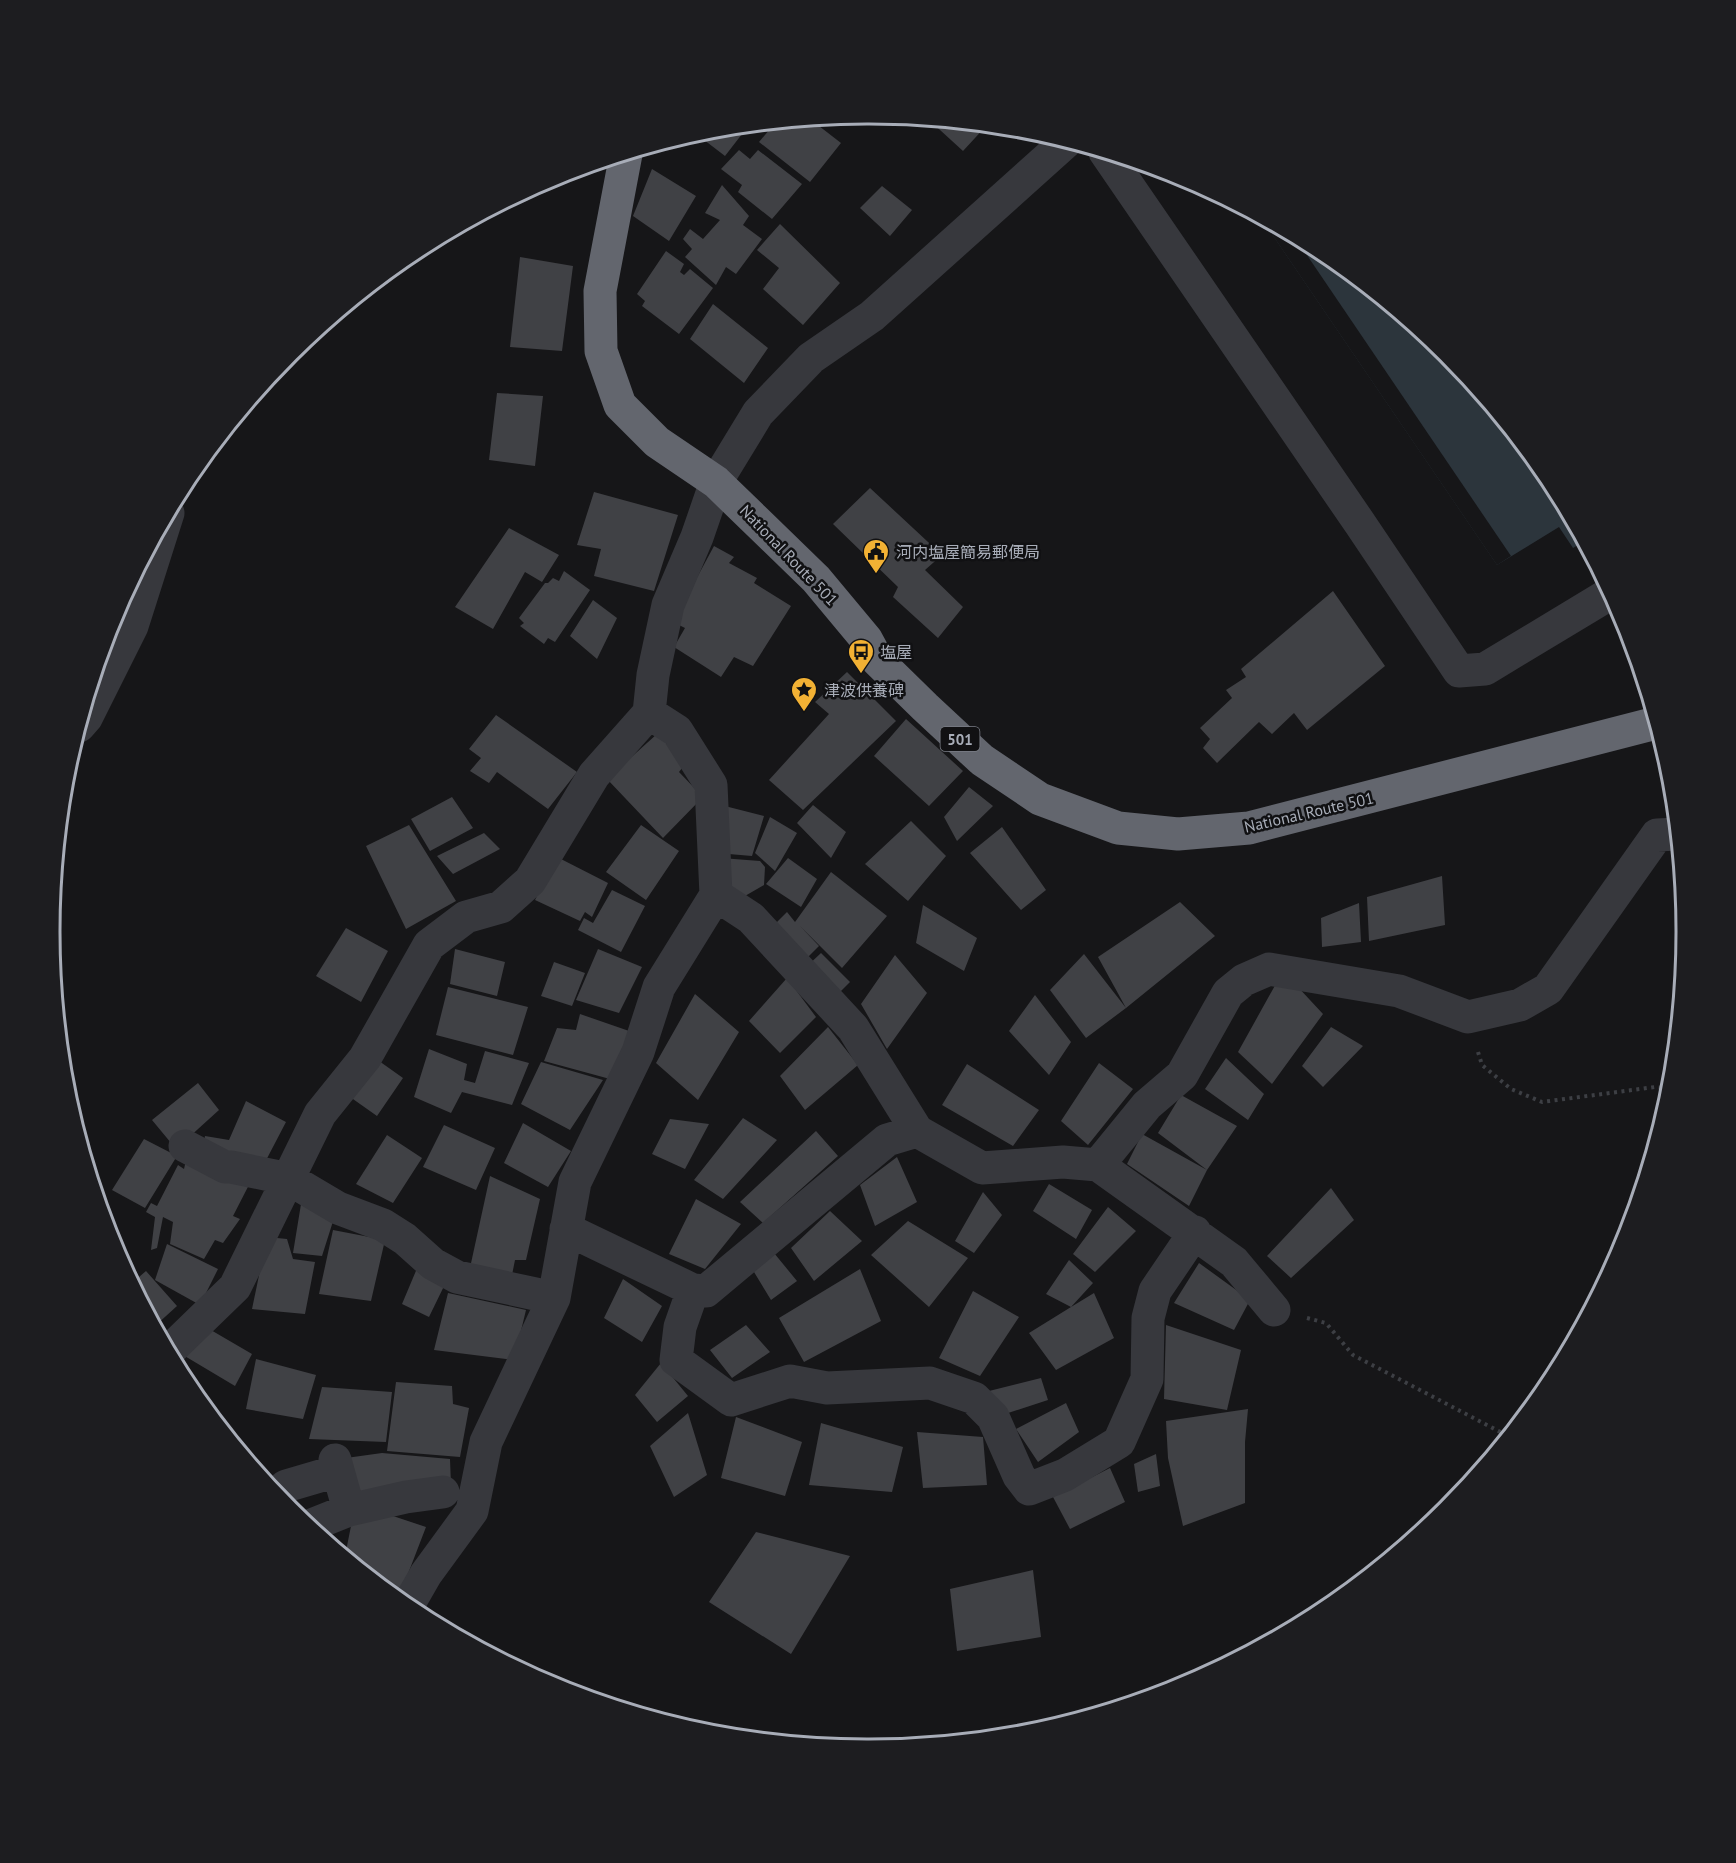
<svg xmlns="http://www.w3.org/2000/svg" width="1736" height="1863" font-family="'PT Sans','Noto Sans JP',sans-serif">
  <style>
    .water { fill: #2c353c }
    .pier { fill: #161618 }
    .building { fill: #404145 }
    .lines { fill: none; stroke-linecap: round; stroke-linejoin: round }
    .path { stroke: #3d3f44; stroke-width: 4; stroke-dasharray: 3 4.5; stroke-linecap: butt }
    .minor { stroke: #37383d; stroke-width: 33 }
    .highway { stroke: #63666e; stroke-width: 33 }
    .labels { text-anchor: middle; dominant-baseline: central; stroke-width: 5; stroke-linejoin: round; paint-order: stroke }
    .shield { fill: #111113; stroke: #7b7e86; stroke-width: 1.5 }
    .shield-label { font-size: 15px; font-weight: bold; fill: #a8adb8 }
    .poi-label { font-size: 16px; fill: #a8adb8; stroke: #111113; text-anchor: start }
    .street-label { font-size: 16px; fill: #a8adb8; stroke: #111113 }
    .rim { fill: none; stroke: #a8adb8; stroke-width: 3 }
  </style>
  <rect width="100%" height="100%" fill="#161618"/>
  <path class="water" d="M1261 218 1323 251 1447 353 1549 477 1583 542 1573 548 1559 527 1497 565Z"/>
  <path class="pier" d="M1261 218 1294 236 1511 556 1497 565Z"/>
  <path class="building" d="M810 119 841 143 810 182 759 142 776 122Z
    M928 119 952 121 987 125 963 151Z
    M749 125 725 156 695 133 709 129Z
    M739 150 750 159 758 150 802 184 772 219 738 192 742 185 721 169Z
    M652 169 696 196 669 241 633 216Z
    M722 185 749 216 743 225 762 239 736 274 726 267 716 285 685 257 692 249 683 239 690 229 703 239 720 220 705 213Z
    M882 186 912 210 890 236 860 208Z
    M780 224 840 283 803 325 763 289 779 268 757 250Z
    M666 251 684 264 680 272 684 275 690 269 713 288 679 334 642 306 645 301 637 294Z
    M520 257 573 266 562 351 510 347Z
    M713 304 768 348 744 383 690 339Z
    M497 393 543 396 535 466 489 460Z
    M870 488 942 555 925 570 963 607 938 638 893 597 898 587 833 524Z
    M594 492 678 515 654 591 594 576 601 549 577 545Z
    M509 528 559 555 542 582 525 572 493 629 455 607Z
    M714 546 734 557 729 563 757 578 754 583 791 606 753 666 734 657 721 677 674 647 685 628 673 622Z
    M564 571 590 590 555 642 548 638 544 644 520 626 524 623 519 618 545 583H548L553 578 559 581Z
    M1333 591 1385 666 1307 730 1294 713 1272 734 1259 722 1217 763 1203 748 1210 739 1200 728 1232 698 1226 690 1246 677 1241 669Z
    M593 600 617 618 597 659 570 636Z
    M847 672 896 721 803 810 769 780 829 714 815 702Z
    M496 715 577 772 548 809 497 772 489 783 470 771 481 758 469 749Z
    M906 719 963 771 929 806 874 756Z
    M657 734 686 763 679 772 703 797 663 838 607 779Z
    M969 787 993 806 957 841 944 817Z
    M452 797 473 828 430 851 411 819Z
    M717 804 764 816 752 856 717 853Z
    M813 805 846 832 831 858 797 823Z
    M770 817 797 833 775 871 755 853Z
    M911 821 946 856 908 901 865 864Z
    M409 825 456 901 406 929 366 846Z
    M641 825 679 851 646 900 606 872Z
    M1002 827 1046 890 1021 910 970 853Z
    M484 833 500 849 453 874 437 856Z
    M557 857 608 883 592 917 585 912 580 921 535 900Z
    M721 858 760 861 765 867 764 885 738 900 718 891Z
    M788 858 817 879 801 907 766 884Z
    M831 872 887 916 842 968 800 926 819 946 800 965 769 930 787 912 795 922Z
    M1442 876 1445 925 1369 941 1367 897Z
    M612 890 645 906 621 952 578 930 584 918 593 923Z
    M1180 902 1215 936 1126 1008 1086 1038 1050 990 1084 954 1126 1008 1098 957Z
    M1359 903 1361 942 1322 947 1321 918Z
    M923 905 977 938 964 971 916 943Z
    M346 928 388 951 361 1002 316 976Z
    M455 949 505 962 497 996 450 984Z
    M598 949 642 967 619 1013 576 1000Z
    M821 953 850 982 833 999 804 969Z
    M895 955 927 993 887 1049 861 1004Z
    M554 962 585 973 572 1006 541 996Z
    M1283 971 1323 1014 1272 1084 1238 1052Z
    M787 978 816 1017 780 1053 749 1021Z
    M448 987 528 1007 513 1055 436 1035Z
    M695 994 739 1032 698 1100 656 1063Z
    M1035 995 1071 1042 1049 1075 1009 1031Z
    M580 1014 632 1032 610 1079 544 1061 557 1028 576 1030Z
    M828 1027 858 1065 805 1110 780 1076Z
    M1331 1027 1363 1046 1323 1087 1302 1066Z
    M429 1049 467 1064 464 1080 475 1083 485 1051 529 1063 512 1105 462 1092 451 1113 414 1097Z
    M372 1056 403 1078 377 1116 343 1092Z
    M1226 1058 1264 1094 1248 1120 1205 1089Z
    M541 1062 603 1080 570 1130 521 1104Z
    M1099 1063 1133 1089 1088 1145 1061 1121Z
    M967 1064 1039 1110 1013 1146 942 1105Z
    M198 1083 219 1110 176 1149 152 1120Z
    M1181 1095 1237 1126 1207 1170 1158 1133Z
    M246 1101 286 1122 262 1168 202 1155 205 1136 229 1140Z
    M743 1118 777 1140 723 1199 694 1180Z
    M670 1119 709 1124 685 1169 652 1154Z
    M523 1123 571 1151 548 1187 504 1163Z
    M444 1125 495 1148 476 1190 423 1167Z
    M816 1131 838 1156 763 1223 740 1202Z
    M1142 1134 1207 1170 1189 1206 1127 1164Z
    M387 1135 422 1158 393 1203 356 1184Z
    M144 1139 177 1156 145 1208 112 1190Z
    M187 1156 252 1179 233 1216 240 1219 223 1243 215 1240 204 1259 170 1244 173 1222 163 1217 157 1248 151 1250 155 1217 146 1212 151 1203 157 1206 178 1165 184 1169Z
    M897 1157 917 1202 875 1226 860 1185Z
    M490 1176 540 1199 526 1260H515L510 1285 468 1277Z
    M1049 1184 1092 1210 1076 1239 1033 1211Z
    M1331 1188 1354 1220 1291 1278 1267 1256Z
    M983 1192 1002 1215 974 1253 955 1241Z
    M696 1199 741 1224 705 1269 669 1254Z
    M301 1204 335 1215 322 1256 293 1253Z
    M1108 1207 1136 1231 1095 1272 1073 1254Z
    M830 1211 862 1241 814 1281 791 1248Z
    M908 1221 968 1258 929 1307 871 1255Z
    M333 1230 385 1240 371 1301 319 1294Z
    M267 1237 287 1239 293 1259 315 1262 305 1314 252 1309Z
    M765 1242 797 1281 771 1300 754 1272Z
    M167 1244 218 1269 200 1305 155 1280Z
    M1069 1260 1093 1283 1071 1307 1094 1293 1114 1338 1056 1370 1029 1333 1071 1307 1046 1294Z
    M1199 1263 1250 1300 1234 1330 1174 1303Z
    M418 1266 447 1280 429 1317 402 1304Z
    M860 1269 881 1321 804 1362 779 1318Z
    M146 1271 177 1306 155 1326 132 1283Z
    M623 1279 662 1306 642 1342 604 1318Z
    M973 1291 1019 1317 980 1376 939 1358Z
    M448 1293 526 1310 514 1360 434 1350Z
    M746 1325 770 1352 732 1378 710 1350Z
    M1166 1325 1241 1350 1227 1410 1164 1399Z
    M204 1326 252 1354 235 1386 183 1355Z
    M256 1359 316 1375 303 1419 246 1409Z
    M661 1363 688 1396 657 1422 635 1395Z
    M1041 1378 1048 1400 1005 1414 989 1391Z
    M396 1382 452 1386 453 1404 469 1408 460 1457 387 1451Z
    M322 1387 392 1392 386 1442 309 1439Z
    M1066 1403 1079 1432 1038 1462 1016 1429Z
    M1248 1409 1245 1442V1503L1183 1526 1168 1458 1166 1421Z
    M688 1413 707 1475 674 1497 650 1446Z
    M736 1417 802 1442 785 1496 721 1478Z
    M821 1423 903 1447 892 1492 809 1485Z
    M917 1432 983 1437 987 1485 923 1488Z
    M382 1453 450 1459 451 1485 353 1500 346 1458Z
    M1156 1454 1160 1486 1138 1492 1134 1464Z
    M1110 1468 1125 1502 1070 1529 1053 1497Z
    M354 1511 381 1512 426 1527 401 1592 383 1587 345 1556Z
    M756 1532 850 1556 791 1654 709 1602Z
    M1033 1570 1041 1637 957 1651 950 1589Z"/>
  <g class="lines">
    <path class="path" d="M1478 1052 1482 1065 1511 1089 1542 1102 1655 1087 1671 1089
      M1307 1318 1326 1323 1353 1355 1508 1436"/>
    <path class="minor" d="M1105 152 1361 525 1459 671 1485 669 1611 593
      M79 726 86 718 132 626 168 513
      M716 895 751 918 853 1028 917 1131 982 1168 1063 1162 1098 1165 1234 1262 1274 1310
      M185 1146 225 1167H231L289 1179 338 1208 383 1225 405 1239 433 1264 457 1277 554 1298
      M1098 1165 1147 1105 1182 1075 1228 993 1244 980 1269 969 1399 991 1468 1017 1520 1005 1548 989 1657 835 1677 834
      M566 1229 693 1290 680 1327 676 1360 731 1400 790 1381 827 1388 930 1383 974 1398 993 1417 1019 1476 1029 1489 1065 1475 1119 1442 1147 1379 1148 1318 1155 1291 1195 1232
      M693 1290 706 1291 887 1140 917 1131
      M169 1351 235 1287 320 1114 365 1058 429 945 466 917 501 907 530 881 594 775 649 713 653 675 668 605 697 537 716 482 758 413 811 358 872 316 1067 141
      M335 1460 349 1510 406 1497 443 1492
      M276 1494 286 1486 337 1471
      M309 1526 349 1510
      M407 1607 426 1574 472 1511 486 1442 554 1298 575 1182 638 1052 659 987 716 895 711 785 677 731 649 713"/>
    <path class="highway" d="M626 154 600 291 601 351 620 405 657 442 716 482 816 579 866 639 878 661 925 707 982 760 1040 799 1118 828 1178 834 1249 828 1656 723"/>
  </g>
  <defs>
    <symbol id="civic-pin" viewBox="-11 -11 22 30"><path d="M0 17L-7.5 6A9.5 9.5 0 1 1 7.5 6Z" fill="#f2b134" stroke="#111113"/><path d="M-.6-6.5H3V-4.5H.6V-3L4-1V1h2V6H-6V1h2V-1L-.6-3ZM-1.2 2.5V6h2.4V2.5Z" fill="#111"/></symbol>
    <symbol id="bus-pin" viewBox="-11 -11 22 30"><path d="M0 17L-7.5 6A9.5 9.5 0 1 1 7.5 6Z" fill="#f2b134" stroke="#111113"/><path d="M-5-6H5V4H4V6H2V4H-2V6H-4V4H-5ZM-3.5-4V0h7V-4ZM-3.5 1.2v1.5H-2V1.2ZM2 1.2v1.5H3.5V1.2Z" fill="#111"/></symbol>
    <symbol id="sight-pin" viewBox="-11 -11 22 30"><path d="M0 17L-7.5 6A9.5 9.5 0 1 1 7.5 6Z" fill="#f2b134" stroke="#111113"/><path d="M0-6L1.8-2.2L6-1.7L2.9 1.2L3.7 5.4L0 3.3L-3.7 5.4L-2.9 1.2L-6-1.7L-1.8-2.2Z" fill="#111"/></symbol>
  </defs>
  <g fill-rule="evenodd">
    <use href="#civic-pin" x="861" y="537" width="30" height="40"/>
    <use href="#bus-pin" x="846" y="637" width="30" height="40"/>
    <use href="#sight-pin" x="789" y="675" width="30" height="40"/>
  </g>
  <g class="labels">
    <rect class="shield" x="940.5" y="727" width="39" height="24" rx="4.5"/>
    <g class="shield-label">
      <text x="960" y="739">501</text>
    </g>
    <g class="poi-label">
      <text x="896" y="552">河内塩屋簡易郵便局</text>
      <text x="880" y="652">塩屋</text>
      <text x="824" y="690">津波供養碑</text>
    </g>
    <g class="street-label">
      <text transform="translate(789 555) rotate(46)">National Route 501</text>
      <text transform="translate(1309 812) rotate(-13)">National Route 501</text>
    </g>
  </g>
  <path d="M0 0H1736V1863H0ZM867 124H869A807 807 0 0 1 1676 931V932A807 807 0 0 1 869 1739H867A807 807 0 0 1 60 932V931A807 807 0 0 1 867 124Z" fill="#1d1d20" fill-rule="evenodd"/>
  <path class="rim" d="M867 124H869A807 807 0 0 1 1676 931V932A807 807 0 0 1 869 1739H867A807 807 0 0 1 60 932V931A807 807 0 0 1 867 124Z"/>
</svg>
